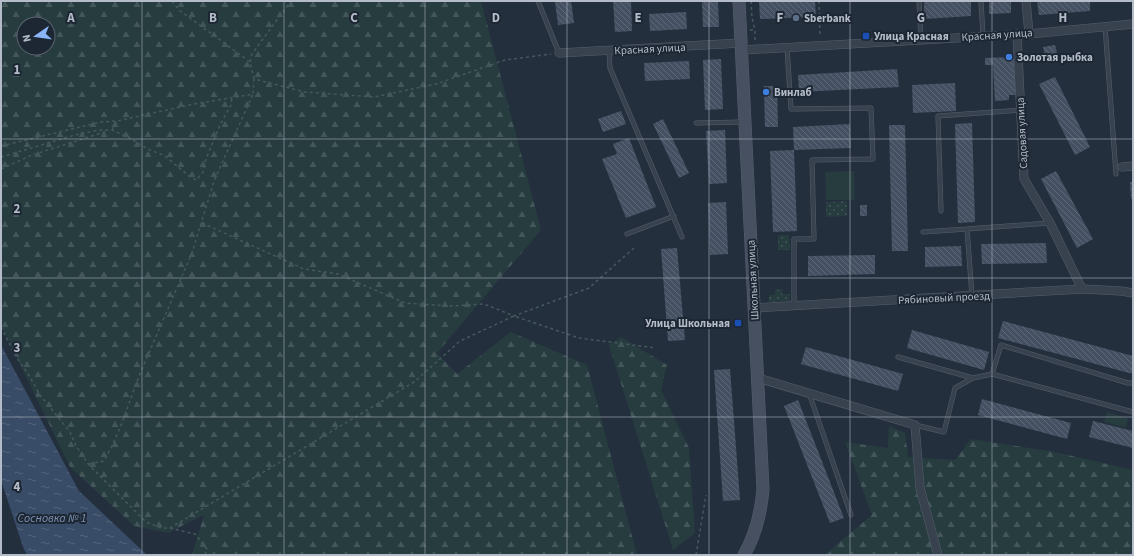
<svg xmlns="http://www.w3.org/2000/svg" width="1134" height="556" font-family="'Source Sans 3',sans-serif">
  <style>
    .grass { fill: url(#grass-dots) }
    .forest { fill: url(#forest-firs); fill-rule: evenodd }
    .garden { fill: #263c3f }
    .water { fill: url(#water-ripples) }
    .building { fill: url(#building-back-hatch) }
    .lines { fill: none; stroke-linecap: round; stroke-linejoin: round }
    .lane-casing { stroke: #565f6c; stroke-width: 5 }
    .street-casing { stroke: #565f6c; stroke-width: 9 }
    .secondary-casing { stroke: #565f6c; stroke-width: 13 }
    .path { stroke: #44595c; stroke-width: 1.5; stroke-dasharray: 3 3; stroke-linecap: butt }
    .lane { stroke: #38414e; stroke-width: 4 }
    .street { stroke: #38414e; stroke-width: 8 }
    .secondary { stroke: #465061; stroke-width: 12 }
    .grid { fill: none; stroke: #b4bcc9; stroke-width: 1; stroke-opacity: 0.55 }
    .service-dot { fill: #5c6f8a; stroke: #1d2633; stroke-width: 1.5 }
    .transit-dot { fill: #1a4fb4; stroke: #1d2633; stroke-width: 1.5 }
    .shop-dot { fill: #3f7fe0; stroke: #1d2633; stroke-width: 1.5 }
    .labels { text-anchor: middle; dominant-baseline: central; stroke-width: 4; stroke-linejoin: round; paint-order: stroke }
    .poi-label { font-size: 11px; font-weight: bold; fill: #b4bcc9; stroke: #1d2633; text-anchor: start }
    .street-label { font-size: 11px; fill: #b4bcc9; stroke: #1d2633 }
    .water-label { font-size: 12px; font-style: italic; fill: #7c92b1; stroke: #1d2633 }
    .grid-label { font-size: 13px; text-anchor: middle; font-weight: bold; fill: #b4bcc9; stroke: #1d2633; stroke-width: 4; stroke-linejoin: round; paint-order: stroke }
  </style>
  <defs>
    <pattern id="grass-dots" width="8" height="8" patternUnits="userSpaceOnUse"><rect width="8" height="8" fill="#263c3f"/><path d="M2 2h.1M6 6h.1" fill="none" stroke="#435659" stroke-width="1.8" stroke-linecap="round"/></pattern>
    <pattern id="forest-firs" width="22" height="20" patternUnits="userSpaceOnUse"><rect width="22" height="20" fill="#263c3f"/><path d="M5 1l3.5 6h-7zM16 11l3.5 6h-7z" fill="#435659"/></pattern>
    <pattern id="water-ripples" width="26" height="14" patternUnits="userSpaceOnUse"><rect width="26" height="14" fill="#394c67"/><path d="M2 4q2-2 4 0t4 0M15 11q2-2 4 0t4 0" fill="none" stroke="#53647b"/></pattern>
    <pattern id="building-back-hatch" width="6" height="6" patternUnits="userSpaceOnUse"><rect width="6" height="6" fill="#455162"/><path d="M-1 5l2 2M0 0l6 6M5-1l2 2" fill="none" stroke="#5d6877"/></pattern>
  </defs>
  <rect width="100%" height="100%" fill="#242f3e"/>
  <path class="grass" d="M847 201V216L826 217V202Z
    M778 235H789L790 250H778Z
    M782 289V294H790V301L769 302V295H775V290Z"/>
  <path class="forest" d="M1 1H481L541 230 437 353 457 374 511 332 587 365 637 555H192L204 515 168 533 134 526 70 467 1 325ZM24 24H48V48H24Z
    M621 337 667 365 661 390 689 448 695 533 673 550 609 345Z
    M889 426 905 433 908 457 955 460 971 439 1055 452 1133 470V555H824L872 515 845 442 888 448Z"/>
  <path class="garden" d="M854 171 855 200H826L825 172Z
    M1107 412 1128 418 1126 428 1104 422Z"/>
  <path class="water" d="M1 345 79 491 147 555H27L23 547 1 480Z"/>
  <path class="building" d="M555 1H571L574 23 558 25Z
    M613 1H631L632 31 615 32Z
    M702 1H718L719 27H703Z
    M759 1H815L816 17 760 19Z
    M924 1H971V16L924 19Z
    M989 1H1011V13L989 14Z
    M1037 1H1090V11L1039 15Z
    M686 12 687 29 650 31 649 14Z
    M1055 45 1059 61 1047 63 1043 47Z
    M1015 57 1016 95H1009V100L995 101 993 65H985V58Z
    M721 59 723 109 705 110 703 60Z
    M689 61 690 79 645 81 644 63Z
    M897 69 899 87 799 92 798 75Z
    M1055 77 1090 147 1075 155 1039 84Z
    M955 83 956 111 913 113 912 85Z
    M764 86H777L778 127H765Z
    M621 111 626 124 603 132 598 119Z
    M663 119 689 173 679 178 653 124Z
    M972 123 975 222 958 223 955 124Z
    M850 124 851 148 794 150 793 127Z
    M889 125H905L908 251H892Z
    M725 130 727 183 709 184 706 131Z
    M629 138 656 207 626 218 602 159 617 154 613 144Z
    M794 150 797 231 773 232 770 151Z
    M1056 171 1093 239 1077 248 1041 179Z
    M1130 182H1133V199H1131Z
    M726 202 728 254 710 255 708 203Z
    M860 205H867V216H860Z
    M1046 243 1047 263 982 264 981 244Z
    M961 246 962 266 925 267V247Z
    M677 248 685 340 668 341 661 249Z
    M875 255V274L808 276V256Z
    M1003 321 1133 356V374L998 338Z
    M912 330 989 352 984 370 907 348Z
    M806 347 903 374 898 391 801 364Z
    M730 369 740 500 723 501 714 370Z
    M982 399 1071 423 1067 439 978 415Z
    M798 400 844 518 830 523 784 406Z
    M1093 421 1133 431V448L1089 437Z"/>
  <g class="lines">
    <defs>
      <path id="lane" d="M538 1 559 53
        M919 1 921 40
        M981 1 983 36
        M1105 26 1116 174
        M787 48 791 109 871 108 873 159 812 160 814 239H794V306
        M609 51 610 68 682 237
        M696 123 744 122
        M941 211 938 116 1020 110
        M923 232 967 229
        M627 234 674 216
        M972 296 967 229 1049 223
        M898 357 973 378
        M992 374 1001 345 1128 383H1133
        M809 393 851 515
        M915 425 944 432 955 388 973 378 992 374 1133 412"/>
      <path id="street" d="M1026 1 1029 34
        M1017 34 1024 179 1050 223 1082 289
        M742 50 1029 34 1133 24
        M559 53 741 43
        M1122 167 1133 166
        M754 308 1082 289 1121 291 1133 293
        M758 378 915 425 920 488 938 555"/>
      <path id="secondary" d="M739 1 763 489C761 513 756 534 744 555"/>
    </defs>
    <use href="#lane" class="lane-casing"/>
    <use href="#street" class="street-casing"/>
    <use href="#secondary" class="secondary-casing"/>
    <path class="path" d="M172 1 179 10 250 62 254 79
      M751 1 752 18 755 30
      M819 1 820 37
      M750 30H755V41
      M250 62 252 54 291 1
      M112 130 117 121
      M1 146 101 122 117 121 194 104 253 94 254 79 305 92 374 97 436 84 505 60 551 54
      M1 157 75 135 99 130H112L128 137 148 149 165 156 189 176 196 180 203 172 206 159 220 125 231 105 232 97
      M1 169 32 155 108 131
      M202 223 304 269 338 274 405 303 450 306 484 304 514 316 589 288 635 247
      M1 327 15 355 30 377 40 395 70 432 76 446 89 465 146 522 161 528H170L414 382 460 341 514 316 579 338 656 348
      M89 464 104 461 112 446 122 423 139 376 192 253 214 181 253 94
      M170 528 195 534 207 549 205 555
      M696 555 706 495"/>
    <use href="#lane" class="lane"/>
    <use href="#street" class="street"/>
    <use href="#secondary" class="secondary"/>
  </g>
  <path class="grid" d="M142 1V555M284 1V555M425 1V555M567 1V555M709 1V555M850 1V555M992 1V555M1 139H1133M1 278H1133M1 417H1133"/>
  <circle class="service-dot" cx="796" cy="18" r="4"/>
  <g class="transit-dot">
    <rect x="862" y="32" width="8" height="8" rx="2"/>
    <rect x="734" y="319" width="8" height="8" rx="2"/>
  </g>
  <g class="shop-dot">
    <circle cx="1009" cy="57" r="4"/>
    <circle cx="766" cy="92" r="4"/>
  </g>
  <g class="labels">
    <g class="poi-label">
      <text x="804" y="18">Sberbank</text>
      <text x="874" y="36">Улица Красная</text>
      <text x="1017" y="57">Золотая рыбка</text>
      <text x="774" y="92">Винлаб</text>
      <text x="730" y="323" text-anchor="end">Улица Школьная</text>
    </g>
    <g class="street-label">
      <text transform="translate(997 35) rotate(-4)">Красная улица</text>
      <text transform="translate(650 49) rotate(-3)">Красная улица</text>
      <text transform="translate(1022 133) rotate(-93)">Садовая улица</text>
      <text transform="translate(753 280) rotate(-93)">Школьная улица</text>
      <text transform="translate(944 298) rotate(-3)">Рябиновый проезд</text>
    </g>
    <g class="water-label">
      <text x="52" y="518">Сосновка № 1</text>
    </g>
  </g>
  <g class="grid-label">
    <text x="71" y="22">A</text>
    <text x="213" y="22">B</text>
    <text x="354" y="22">C</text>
    <text x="496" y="22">D</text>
    <text x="638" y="22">E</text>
    <text x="780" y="22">F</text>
    <text x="921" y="22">G</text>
    <text x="1063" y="22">H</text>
    <text x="17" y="74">1</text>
    <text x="17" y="213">2</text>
    <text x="17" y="352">3</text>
    <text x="17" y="491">4</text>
  </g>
  <rect width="1134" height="556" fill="none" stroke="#b4bcc9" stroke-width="4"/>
  <g transform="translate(36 36) rotate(257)"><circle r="19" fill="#1d2633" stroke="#59626f"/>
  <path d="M0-3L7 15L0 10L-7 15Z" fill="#8ab4f8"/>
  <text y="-6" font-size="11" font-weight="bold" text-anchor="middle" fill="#b4bcc9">N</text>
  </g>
</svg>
